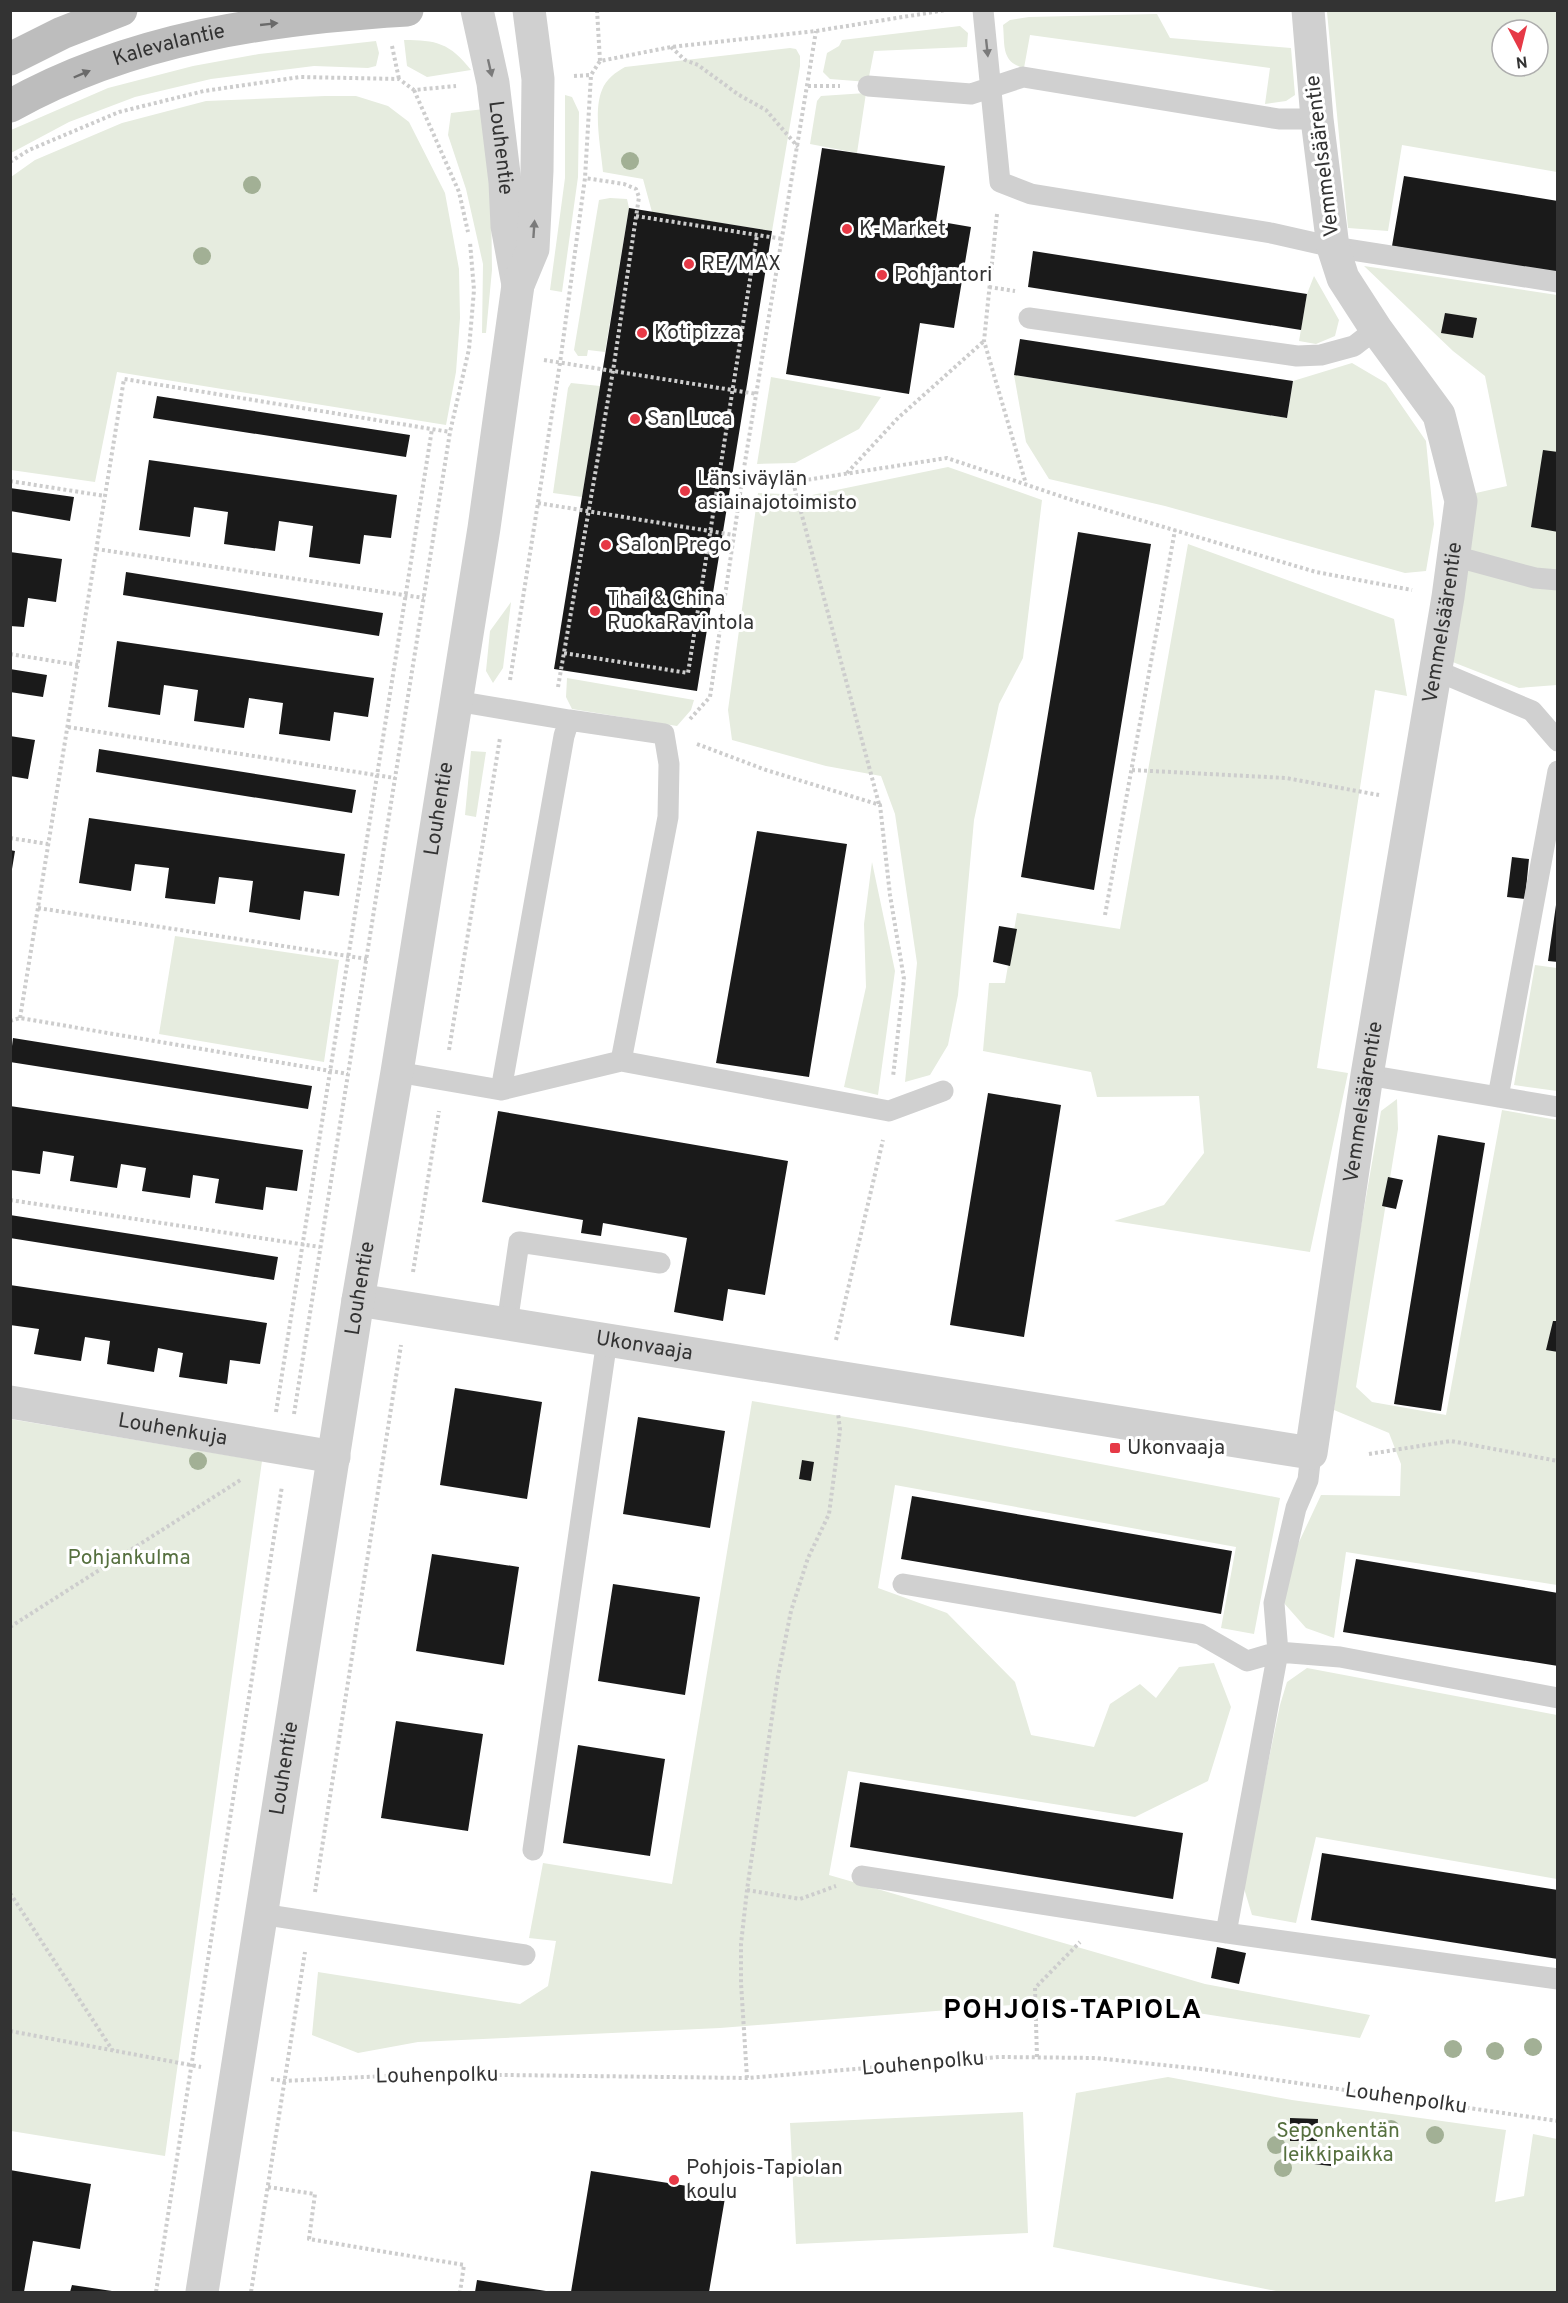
<svg xmlns="http://www.w3.org/2000/svg" width="1568" height="2303" font-family="Overpass,sans-serif">
  <style>
    .green { fill: #e6ecdf; fill-rule: evenodd }
    .building { fill: #1a1a1a }
    .lines { fill: none; stroke-linecap: round; stroke-linejoin: round }
    .path { stroke: #cdcdcd; stroke-width: 4; stroke-dasharray: 3 3; stroke-linecap: butt }
    .service { stroke: #d0d0d0; stroke-width: 21 }
    .minor { stroke: #d0d0d0; stroke-width: 33 }
    .tertiary { stroke: #d0d0d0; stroke-width: 33 }
    .secondary { stroke: #bdbdbd; stroke-width: 33 }
    .tree { fill: #a2b095 }
    .oneway { fill: #6a6a6a }
    .oneway2 { fill: #7a7a7a }
    .poi-dot { fill: #e63946; stroke: #fff; stroke-width: 2 }
    .labels { text-anchor: middle; dominant-baseline: central; stroke-width: 6; stroke-linejoin: round; paint-order: stroke }
    .street-label { font-size: 21px; fill: #333; stroke: #fff }
    .poi-label { font-size: 21px; fill: #333; stroke: #fff; text-anchor: start }
    .park-label { font-size: 21px; fill: #56703f; stroke: #fff }
    .district-label { font-size: 27px; font-weight: bold; letter-spacing: 1.5px; fill: #000; stroke: #fff }
  </style>
  <rect width="100%" height="100%" fill="#fff"/>
  <path class="green" d="M1350 10 1557 11V172L1402 145 1388 231 1348 228 1327 12ZM1502 30H1538V66H1502Z
    M1157 14 1170 38 1291 48 1295 95 1286 101 1265 104 1270 68 1030 35 1024 68C1001 62 1005 46 1003 25L1010 20 1029 17Z
    M960 26 968 33 967 47 874 51 868 82 830 79 823 72 827 53 839 46 842 40Z
    M404 40C436 40 450 43 471 70L427 77 407 66Z
    M376 41 379 53 376 66 368 68 314 66 211 79 135 97 69 122 11 153V130L108 88 193 66 259 54Z
    M790 48 796 49 800 56V66L772 231 652 212 643 179 603 172C601 149 593 111 602 90 606 79 616 72 625 67Z
    M866 93 857 153 810 144 817 101 821 96Z
    M565 95 572 97 579 112 578 177 562 292 550 290 565 178Z
    M325 96H356L388 106 409 122 445 193 459 269 460 318 456 372 446 425 117 372 95 482 11 470V177L35 160 122 123 206 101Z
    M484 109 491 195 492 270 486 333H482L483 264 466 189 448 135 451 113Z
    M610 198 627 199 629 208 605 352 588 350 587 356H578L574 350 599 200Z
    M1364 266 1557 295V685L1519 688 1445 659 1463 578 1476 493 1507 486 1485 376 1453 351Z
    M1314 276 1339 320 1335 336 1316 344 1299 341 1307 294Z
    M1352 363 1386 383 1426 441 1434 524 1426 571 1405 573 1165 506 1049 479 1026 442 1014 375 1287 418 1293 381Z
    M771 377 881 397 859 429 795 463 757 464Z
    M571 383 600 386 582 497 553 493 568 388Z
    M948 467 1042 500 1023 658 999 704 974 820 958 995 948 1045 930 1075 905 1082 917 963 895 814 881 776 826 766 732 740 728 710 758 493 812 495Z
    M1188 544 1394 619 1407 696 1375 690 1317 1068 1348 1073 1310 1252 1114 1221 1164 1205 1204 1153 1199 1096 1097 1097 1091 1072 983 1051 989 983H1005L1017 913 1120 929Z
    M511 602 503 668 493 683 486 671 490 631Z
    M567 678 694 700 691 710 677 726 572 709 566 697Z
    M471 751 486 752 476 817 465 815Z
    M872 862 895 971 878 1095 844 1087 866 987 864 924Z
    M175 936 339 960 324 1062 159 1034Z
    M1535 965 1557 968V1091L1514 1085Z
    M1397 1099 1398 1129 1356 1387 1372 1402 1446 1415 1502 1110 1557 1120V1585L1346 1552 1334 1638 1306 1628 1283 1602 1292 1557 1321 1495 1400 1496 1401 1464 1389 1433 1334 1410 1346 1312 1381 1111Z
    M752 1401 905 1427 1280 1498 1254 1634 1221 1628 1236 1547 895 1485 878 1588 947 1613 1015 1682 1031 1735 1094 1747 1110 1704 1140 1684 1156 1698 1179 1667 1214 1663 1231 1707 1208 1781 1135 1817 848 1771 829 1875 1205 1984 1370 2015 1360 2038 1101 1998 720 2028 418 2042 358 2053 312 2035 318 1972 520 2004 548 1986 556 1941 529 1938 543 1863 672 1884Z
    M10 1419 262 1461 165 2156 11 2131Z
    M1307 1668 1557 1715V1879L1316 1837 1296 1923 1252 1915 1243 1885 1280 1705 1287 1682Z
    M1168 2077 1292 2100 1506 2130 1495 2202 1524 2196 1533 2134 1557 2139V2292H1281L1053 2247 1076 2093Z
    M1023 2112 1028 2233 796 2244 790 2123Z"/>
  <path class="building" d="M822 148 945 166 936 221 971 227 954 328 920 323 909 394 786 374Z
    M1404 176 1558 201V274L1392 246Z
    M629 208 772 231 697 691 554 669Z
    M1033 251 1307 294 1301 330 1028 287Z
    M1445 313 1477 318 1473 338 1441 333Z
    M1020 339 1293 381 1287 418 1014 375Z
    M157 396 410 435 406 457 153 418Z
    M1543 450 1558 452V532L1531 527Z
    M149 460 397 495 391 538 364 535 360 564 309 557 313 526 279 521 275 551 224 544 228 512 194 507 190 537 139 530Z
    M10 488 74 497 70 521 10 511Z
    M1078 532 1151 544 1094 890 1021 877Z
    M10 552 62 559 56 602 28 598 24 627 10 626Z
    M126 572 383 613 379 636 123 595Z
    M117 641 374 678 368 717 334 712 330 741 279 734 283 703 249 698 244 728 194 721 198 690 164 685 160 715 108 707Z
    M10 669 47 675 43 697 10 692Z
    M10 736 35 740 28 779 10 776Z
    M99 749 356 790 352 813 96 772Z
    M89 818 345 854 339 896 304 891 300 920 249 912 253 881 219 877 215 904 165 898 169 868 135 864 131 891 79 883Z
    M757 831 847 844 809 1077 716 1063Z
    M10 850 15 851 12 869H10Z
    M1512 857 1529 859 1525 899 1507 897Z
    M1556 905H1558V962L1548 961Z
    M999 926 1017 929 1010 966 993 962Z
    M13 1038 312 1086 308 1109 10 1062Z
    M988 1093 1061 1105 1024 1337 950 1325Z
    M10 1106 303 1150 297 1191 266 1187 263 1210 215 1203 219 1179 193 1175 190 1198 142 1191 146 1168 121 1164 117 1188 70 1181 74 1156 43 1151 40 1174 10 1170Z
    M498 1111 788 1161 765 1295 728 1289 723 1321 674 1312 687 1238 603 1223 601 1236 581 1233 583 1220 482 1202Z
    M1438 1135 1485 1143 1441 1411 1394 1404Z
    M1388 1177 1403 1180 1396 1209 1382 1206Z
    M10 1215 278 1257 274 1280 10 1238Z
    M10 1285 267 1323 260 1364 230 1360 227 1384 179 1377 183 1353 158 1348 154 1372 107 1364 110 1341 85 1337 81 1361 34 1354 39 1329 10 1325Z
    M1553 1321H1558V1352L1546 1350Z
    M455 1388 542 1402 527 1499 440 1485Z
    M638 1417 725 1431 710 1528 623 1514Z
    M802 1460 814 1462 811 1481 799 1479Z
    M912 1496 1232 1551 1221 1614 901 1559Z
    M432 1554 519 1567 504 1665 416 1651Z
    M1356 1559 1558 1593V1666L1343 1632Z
    M613 1584 700 1597 685 1695 598 1681Z
    M396 1721 483 1734 468 1831 381 1818Z
    M578 1745 665 1759 650 1856 563 1843Z
    M860 1782 1183 1833 1173 1899 850 1847Z
    M1322 1853 1558 1890V1959L1311 1920Z
    M1217 1947 1246 1953 1239 1984 1211 1978Z
    M1290 2118 1318 2119 1317 2141H1290Z
    M1315 2155 1332 2156 1331 2166 1314 2164Z
    M10 2170 91 2184 80 2249 33 2241 24 2292H10Z
    M591 2171 726 2192 709 2292H571Z
    M477 2280 546 2291V2292H475Z
    M72 2285 112 2291 111 2292H70Z"/>
  <g class="lines">
    <path class="path" d="M597 10 600 61
      M392 46 399 79
      M671 47 685 60 698 65 739 95 766 110 798 147
      M574 76 591 75
      M808 86H840
      M414 90 459 192 468 232
      M10 162 29 150 119 112 204 91 300 77 399 79 414 90 456 86
      M997 214 984 341 1026 484
      M636 216 783 239
      M989 287 1015 291
      M544 360 757 394
      M847 473 898 418 984 341
      M743 474 793 482 947 458 1069 499 1316 572 1412 590
      M10 481 105 496
      M793 482 879 804
      M538 503 734 535
      M96 549 424 598
      M564 653 688 673 757 235
      M10 654 78 665
      M510 680 560 363 585 178 591 75 600 61 671 47 816 31 946 10
      M558 687 613 371 639 197 636 189 624 184 585 178
      M690 719 710 697 743 474 816 31
      M68 727 395 778
      M697 744 766 770 880 805 890 895 904 979 893 1077
      M1132 770 1286 778 1379 795
      M10 838 48 844
      M38 908 367 959
      M1105 915 1175 530
      M20 1018 124 379 450 432
      M10 1021 20 1018 348 1074
      M449 1050 500 738
      M10 1200 320 1247
      M413 1272 439 1111
      M836 1340 883 1140
      M276 1412 432 429
      M294 1414 450 432 469 349 474 290 470 242
      M1369 1454 1451 1441 1558 1461
      M10 1627 242 1479
      M747 1890 800 1899 836 1886
      M315 1892 401 1345
      M10 1893 113 2051
      M10 2031 201 2067
      M1037 2057 1035 1988 1080 1942
      M747 2078 741 1983V1944L747 1890 778 1676 791 1611 808 1558 829 1514 840 1430 838 1413
      M271 2079 284 2081 426 2074 747 2078 999 2057 1096 2058 1201 2069 1558 2121
      M268 2187 315 2194 309 2239 464 2265 460 2292
      M156 2292 282 1486
      M251 2292 305 1952"/>
    <path class="service" d="M983 10 1000 182 1031 194 1271 233 1333 247 1558 282
      M868 86 971 94 1023 77 1279 119H1317
      M1029 318 1297 356 1321 355 1354 346 1376 329
      M1454 556 1535 578 1558 580
      M1435 670 1532 711 1558 741
      M456 701 569 720 564 736 501 1090
      M569 720 664 734 669 764 668 817 621 1061
      M397 1072 501 1090 621 1061 889 1111 943 1091
      M1367 1075 1558 1107
      M1498 1097 1558 771
      M507 1324 519 1242 660 1263
      M903 1584 1200 1634 1247 1661 1278 1652 1340 1657 1558 1698
      M533 1850 607 1340
      M862 1876 1226 1933 1558 1979
      M261 1914 525 1955
      M1226 1933 1278 1652 1274 1603 1296 1508 1308 1480 1311 1453"/>
    <g class="minor">
      <path id="s1" d="M358 1300 1311 1453 1367 1075 1448 597 1461 501 1439 415 1376 329 1343 278 1333 247 1317 119 1308 10"/>
      <path id="s2" d="M10 1402 334 1457"/>
    </g>
    <g class="tertiary">
      <path id="s3" d="M477 10 493 83 505 182 507 226 518 285"/>
      <path id="s4" d="M202 2292 358 1300 397 1072 484 528 518 285 533 249 537 171 538 79 529 10"/>
    </g>
    <g class="secondary">
      <path d="M10 59 62 33 121 10"/>
      <path id="s5" d="M10 106C131 38 271 18 407 10"/>
    </g>
  </g>
  <g class="tree">
    <circle cx="630" cy="161" r="9"/>
    <circle cx="252" cy="185" r="9"/>
    <circle cx="202" cy="256" r="9"/>
    <circle cx="198" cy="1461" r="9"/>
    <circle cx="1533" cy="2047" r="9"/>
    <circle cx="1453" cy="2049" r="9"/>
    <circle cx="1495" cy="2051" r="9"/>
    <circle cx="1391" cy="2129" r="9"/>
    <circle cx="1435" cy="2135" r="9"/>
    <circle cx="1276" cy="2145" r="9"/>
    <circle cx="1283" cy="2168" r="9"/>
  </g>
  <defs><path id="oneway-solid" d="M-6-.8H1V-3.2L6.5 0L1 3.2V.8H-6Z" transform="scale(1.5)"/></defs>
  <g class="oneway">
    <use href="#oneway-solid" transform="translate(269 24) rotate(-6)"/>
    <use href="#oneway-solid" transform="translate(82 74) rotate(-23)"/>
  </g>
  <g class="oneway2">
    <use href="#oneway-solid" transform="translate(987 48) rotate(84)"/>
    <use href="#oneway-solid" transform="translate(490 68) rotate(77)"/>
    <use href="#oneway-solid" transform="translate(534 229) rotate(-86)"/>
  </g>
  <g class="poi-dot">
    <circle cx="847" cy="229" r="6"/>
    <circle cx="689" cy="264" r="6"/>
    <circle cx="882" cy="275" r="6"/>
    <circle cx="642" cy="333" r="6"/>
    <circle cx="635" cy="419" r="6"/>
    <circle cx="685" cy="491" r="6"/>
    <circle cx="606" cy="545" r="6"/>
    <circle cx="595" cy="611" r="6"/>
    <rect x="1109" y="1442" width="12" height="12" rx="3"/>
    <circle cx="674" cy="2180" r="6"/>
  </g>
  <g class="labels">
    <g class="street-label">
      <text stroke="none"><textPath href="#s5" startOffset="171">Kalevalantie</textPath></text>
      <text stroke="none"><textPath href="#s3" startOffset="140">Louhentie</textPath></text>
      <text transform="translate(1323 156) rotate(-97)">Vemmelsäärentie</text>
      <text stroke="none"><textPath href="#s1" startOffset="1806">Vemmelsäärentie</textPath></text>
      <text stroke="none"><textPath href="#s4" startOffset="1502">Louhentie</textPath></text>
      <text stroke="none"><textPath href="#s1" startOffset="1320">Vemmelsäärentie</textPath></text>
      <text stroke="none"><textPath href="#s4" startOffset="1016">Louhentie</textPath></text>
      <text stroke="none"><textPath href="#s1" startOffset="290">Ukonvaaja</textPath></text>
      <text stroke="none"><textPath href="#s2" startOffset="165">Louhenkuja</textPath></text>
      <text stroke="none"><textPath href="#s4" startOffset="530">Louhentie</textPath></text>
      <text transform="translate(923 2064) rotate(-5)">Louhenpolku</text>
      <text transform="translate(437 2076) rotate(-1)">Louhenpolku</text>
      <text transform="translate(1406 2099) rotate(8)">Louhenpolku</text>
    </g>
    <g class="poi-label">
      <text x="859" y="229">K-Market</text>
      <text x="701" y="264">RE/MAX</text>
      <text x="894" y="275">Pohjantori</text>
      <text x="654" y="333">Kotipizza</text>
      <text x="647" y="419">San Luca</text>
      <text x="697" y="479">Länsiväylän<tspan x="697" dy="24">asiainajotoimisto</tspan></text>
      <text x="618" y="545">Salon Prego</text>
      <text x="607" y="599">Thai &amp; China<tspan x="607" dy="24">RuokaRavintola</tspan></text>
      <text x="1127" y="1448">Ukonvaaja</text>
      <text x="686" y="2168">Pohjois-Tapiolan<tspan x="686" dy="24">koulu</tspan></text>
    </g>
    <g class="park-label">
      <text x="129" y="1558">Pohjankulma</text>
      <text x="1338" y="2131">Seponkentän<tspan x="1338" dy="24">leikkipaikka</tspan></text>
    </g>
    <g class="district-label">
      <text x="1073" y="2011">POHJOIS-TAPIOLA</text>
    </g>
  </g>
  <rect width="1568" height="2303" fill="none" stroke="#333333" stroke-width="24"/>
  <g transform="translate(1520 48) rotate(173)"><circle r="28" fill="#ffffff" stroke="#adadad" stroke-width="1.5"/>
  <path d="M0-4.5L10 22L0 15L-10 22Z" fill="#e63946"/>
  <text y="-9" font-size="16" font-weight="bold" text-anchor="middle" fill="#333333">N</text>
  </g>
</svg>
